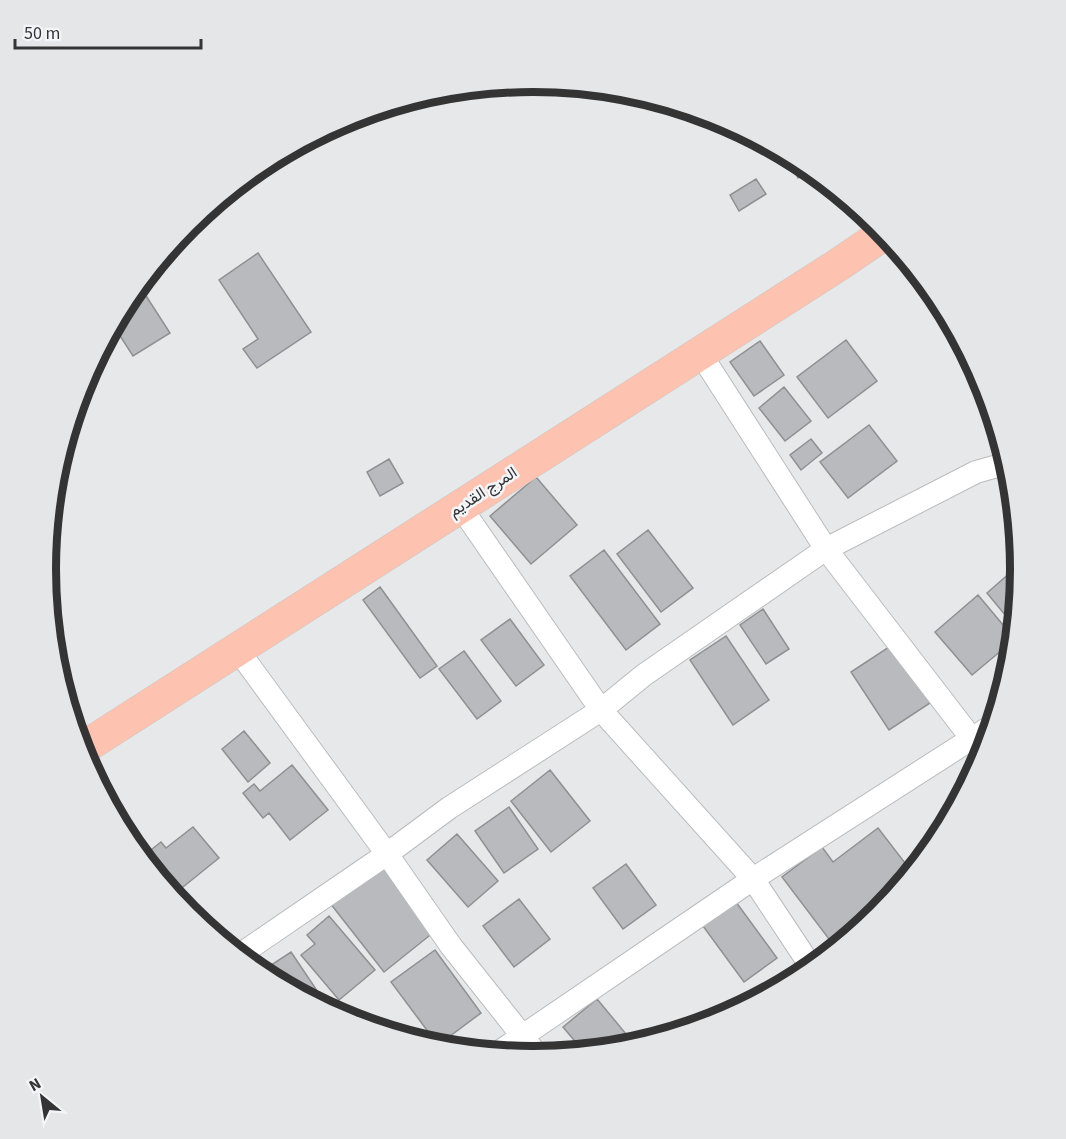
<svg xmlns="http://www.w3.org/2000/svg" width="1066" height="1139" font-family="'Source Sans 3',Vazirmatn,sans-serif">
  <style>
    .building { fill: #b8babd; stroke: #8e9092; stroke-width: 1.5 }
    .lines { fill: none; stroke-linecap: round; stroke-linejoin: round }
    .minor-casing { stroke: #babcbe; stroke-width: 24 }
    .primary-casing { stroke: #c6c6c6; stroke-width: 34 }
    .minor { stroke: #fff; stroke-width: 22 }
    .primary { stroke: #fdc2b0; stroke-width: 33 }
    .labels { text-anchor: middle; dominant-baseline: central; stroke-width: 5; stroke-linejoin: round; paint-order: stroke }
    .street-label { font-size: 16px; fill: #343435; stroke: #f3f5f8 }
    .rim { fill: none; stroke: #343435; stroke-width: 8 }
  </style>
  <rect width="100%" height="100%" fill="#e6e8ea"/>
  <path class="building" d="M792 157 804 164 813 171 798 178 788 158Z
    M756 179 766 194 739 211 730 195Z
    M258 253 311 332 257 368 243 349 258 339 219 280Z
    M141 288 170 333 133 356 113 325 127 298Z
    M846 340 877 381 828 418 797 377Z
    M760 341 784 375 754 396 730 362Z
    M784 387 811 421 785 441 759 408Z
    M869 425 897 461 848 498 820 462Z
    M811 439 822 453 801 470 790 455Z
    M389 459 403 483 380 496 367 472Z
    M536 477 577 525 531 564 490 516Z
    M648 530 693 588 661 612 617 554Z
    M604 550 660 624 626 650 570 576Z
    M1020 564 1021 570 1015 627 987 593Z
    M380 587 437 666 420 678 363 600Z
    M978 595 1014 638V640L972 675 935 632Z
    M763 609 789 649 766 664 740 625Z
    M510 619 544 665 516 686 481 640Z
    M726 636 769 700 733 725 690 660Z
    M892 645 930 703 889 730 851 672Z
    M464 651 501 701 477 719 439 669Z
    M244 731 270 763 248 782 222 749Z
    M292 765 328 810 290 840 269 813 263 818 243 793 254 784 260 791Z
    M550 770 590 821 551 852 511 801Z
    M509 807 538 849 504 873 475 831Z
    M193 827 219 858 178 891 147 853 161 842 166 848Z
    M878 828 912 872 866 907 871 914 832 943 782 877 822 847 833 862Z
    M457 834 498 881 468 907 427 860Z
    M379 863 434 932 384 972 330 903Z
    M626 864 656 905 623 929 593 888Z
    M733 898 777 958 744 982 700 922Z
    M519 899 550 939 514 967 483 926Z
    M329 916 375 970 339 1000 301 955 315 944 307 935Z
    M435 950 481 1013 438 1045 391 982Z
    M291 952 328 1007 325 1009 259 973Z
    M597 999 636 1046 628 1048 584 1052 563 1027Z"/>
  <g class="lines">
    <defs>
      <path id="minor" d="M700 353 826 549 972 739 985 753
        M460 506 601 710 753 879 812 968
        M237 649 387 854 451 946 539 1057
        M238 956 387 854 449 808 601 710 644 675 826 549 976 472 1008 463
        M496 1054 753 879 993 725"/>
      <path id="primary" d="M80 750 838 265 885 233"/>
    </defs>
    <use href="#minor" class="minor-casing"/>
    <use href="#primary" class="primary-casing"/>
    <use href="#minor" class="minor"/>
    <use href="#primary" class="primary"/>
  </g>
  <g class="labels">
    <g class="street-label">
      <text transform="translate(483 492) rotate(-33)">المرج القديم</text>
    </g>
  </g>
  <path d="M0 0H1066V1139H0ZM56 569a477 477 0 1 1 954 0a477 477 0 1 1-954 0Z" fill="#e4e6e8" fill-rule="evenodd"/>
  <path class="rim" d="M56 569a477 477 0 1 1 954 0a477 477 0 1 1-954 0Z"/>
  <g transform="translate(42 1097) rotate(330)" stroke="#f3f5f8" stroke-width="4.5" paint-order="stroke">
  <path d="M0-4.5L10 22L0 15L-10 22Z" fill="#343435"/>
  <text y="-9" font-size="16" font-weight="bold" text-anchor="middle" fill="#343435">N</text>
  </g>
  <path d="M15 39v9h186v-9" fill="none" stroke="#343435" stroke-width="3"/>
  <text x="24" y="39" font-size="18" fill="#343435" stroke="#f3f5f8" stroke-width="4.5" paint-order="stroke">50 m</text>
</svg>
